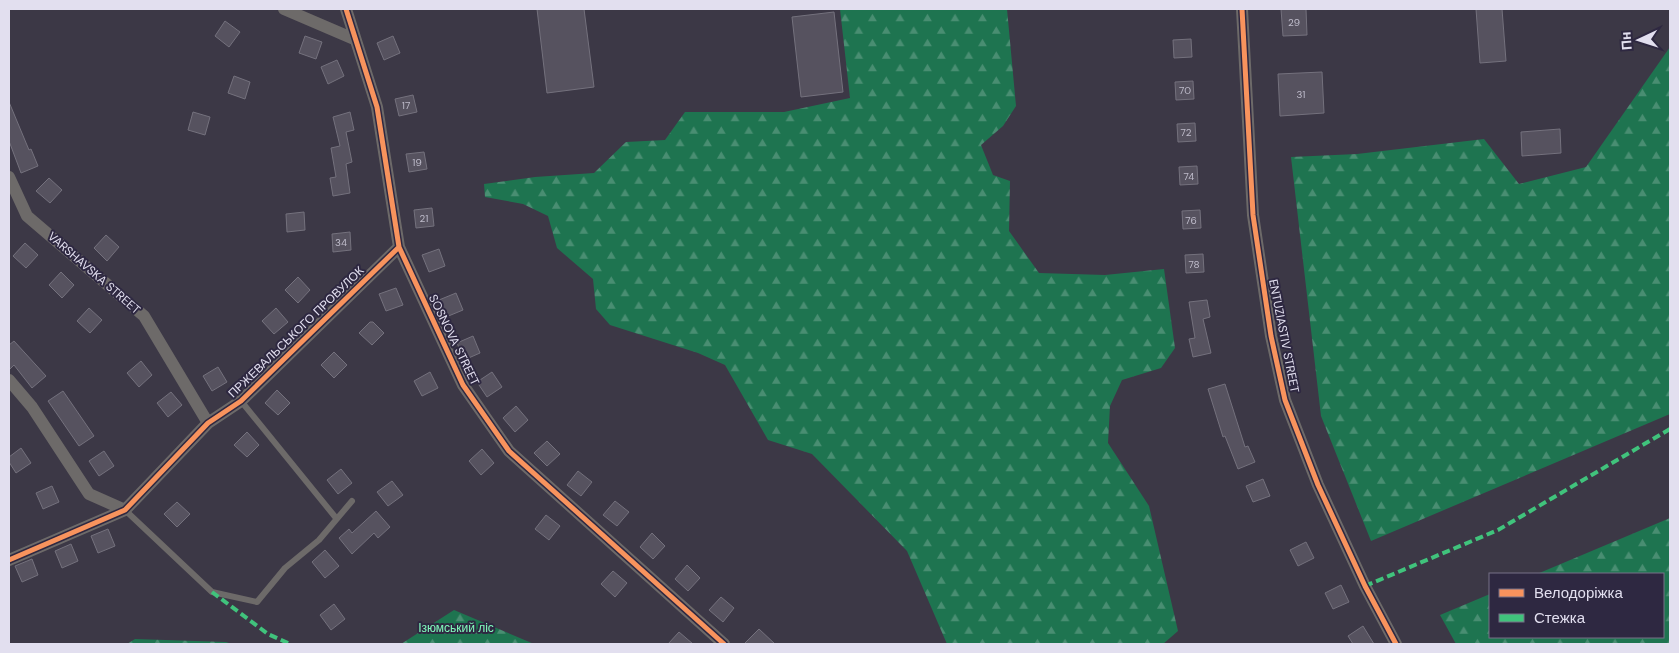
<svg xmlns="http://www.w3.org/2000/svg" width="1679" height="653" font-family="'DM Sans',sans-serif">
  <style>
    .forest { fill: url(#forest-firs) }
    .building { fill: #56525f; stroke: #74717d }
    .lines { fill: none; stroke-linecap: round; stroke-linejoin: round }
    .lane { stroke: #6d6a69; stroke-width: 6 }
    .street { stroke: #6d6a69; stroke-width: 12 }
    .quiet { stroke: #40c37c; stroke-width: 4; stroke-dasharray: 8 4; stroke-linecap: butt }
    .cycleway-casing { stroke: #2e2841; stroke-width: 8 }
    .cycleway { stroke: #f8935d; stroke-width: 5 }
    .labels { text-anchor: middle; dominant-baseline: central; stroke-width: 4; stroke-linejoin: round; paint-order: stroke }
    .number-label { font-size: 10px; fill: #bfbccb }
    .street-label { font-size: 12px; fill: #e2dfef; stroke: #2e2841 }
    .park-label { font-size: 12px; fill: #81fabb; stroke: #2e2841 }
  </style>
  <defs>
    <pattern id="forest-firs" width="22" height="20" patternUnits="userSpaceOnUse" patternTransform="scale(1.25)"><rect width="22" height="20" fill="#1e7450"/><path d="M5 1l3.5 6h-7zM16 11l3.5 6h-7z" fill="#498e72"/></pattern>
  </defs>
  <rect width="100%" height="100%" fill="#3c3846"/>
  <path class="forest" d="M840 9H1007L1016 106 1003 126 981 145 993 175 1010 181 1009 231 1039 273 1105 275 1164 269 1175 348 1161 368 1122 380 1110 406 1108 443 1149 506 1178 631 1163 644H947L907 551 812 454 768 440 725 365 698 353 610 325 596 309 593 279 557 248 548 216 523 204 485 197 484 184 535 177 594 173 626 142 665 140 685 112H784L850 98Z
    M1670 47V414L1371 541 1321 416 1291 157 1357 154 1484 139 1519 184 1586 167Z
    M1670 518V644H1456L1440 615 1490 594V637H1663V574H1537Z
    M454 610 534 644H401Z
    M135 639 226 642 232 644H127Z"/>
  <path class="building" d="M537 9H584L594 87 547 93Z
    M1281 9H1306L1307 35 1283 36Z
    M1476 9H1502L1506 61 1480 63Z
    M834 12 843 92 801 97 792 17Z
    M225 21 240 32 229 47 215 36Z
    M305 36 322 42 316 59 299 53Z
    M393 36 400 53 384 60 377 43Z
    M1191 39 1192 57 1174 58 1173 40Z
    M337 60 344 76 328 84 321 67Z
    M1322 72 1324 113 1280 116 1278 74Z
    M234 76 250 82 245 99 228 93Z
    M1193 81 1194 99 1176 100 1175 82Z
    M413 95 417 112 399 116 395 99Z
    M9 102 29 150 31 149 38 166 21 173 9 141Z
    M193 112 210 117 205 135 188 130Z
    M350 112 354 130 346 132 352 162 346 164 350 193 333 196 330 178 336 177 331 148 340 146 333 117Z
    M1195 123 1196 141 1178 142 1177 124Z
    M1560 129 1561 153 1522 156 1521 132Z
    M424 152 427 169 409 172 406 154Z
    M1197 166 1198 184 1180 185 1179 167Z
    M49 178 62 190 50 203 36 191Z
    M432 208 434 226 416 228 414 210Z
    M1200 210 1201 228 1183 229 1182 211Z
    M304 212 305 230 287 232 286 214Z
    M350 232 351 250 333 252 332 234Z
    M106 235 119 247 107 261 94 248Z
    M25 243 38 255 26 268 13 256Z
    M439 249 445 266 429 272 422 255Z
    M1203 254 1204 272 1186 273 1185 255Z
    M61 272 74 285 62 298 49 285Z
    M298 277 310 290 298 303 285 290Z
    M396 288 403 305 386 311 379 294Z
    M456 293 463 310 446 317 439 300Z
    M1207 300 1210 317 1203 319 1211 353 1193 357 1189 339 1195 338 1189 302Z
    M89 308 102 320 90 333 77 321Z
    M276 308 288 322 274 334 262 321Z
    M370 322H373L384 333 372 345 359 333Z
    M473 336 480 353 464 360 457 343Z
    M14 341 46 376 32 388 14 365 9 370V345Z
    M334 352 347 365 334 378 321 365Z
    M141 361 152 375 139 387 127 373Z
    M218 367 227 382 212 391 203 376Z
    M430 372 438 388 422 396 414 381Z
    M492 372 502 387 487 397 477 382Z
    M1225 384 1245 447 1248 446 1255 462 1238 469 1225 436 1223 437 1208 389Z
    M277 390 290 403 278 415 265 403Z
    M63 391 94 436 79 446 48 401Z
    M171 392 182 405 168 417 157 403Z
    M516 406 528 420 515 432 503 418Z
    M247 432 259 445 247 457 234 445Z
    M547 441 560 454 547 466 534 453Z
    M21 448 31 463 16 473 9 462V457Z
    M482 449 494 463 481 475 469 461Z
    M104 451 114 466 99 476 89 461Z
    M341 469 352 483 338 494 327 480Z
    M578 471 592 482 581 496 567 485Z
    M1263 479 1270 496 1253 502 1246 486Z
    M392 481 403 495 388 506 377 492Z
    M52 486 59 502 43 509 36 493Z
    M615 501 629 512 617 526 603 515Z
    M177 502 190 514 177 527 164 514Z
    M376 511 390 527 378 538 374 533 352 554 339 538 349 529 352 533Z
    M546 515 560 526 549 540 535 529Z
    M108 529 115 546 98 553 91 536Z
    M652 533 665 546 653 559 640 547Z
    M1306 542 1314 558 1298 566 1290 550Z
    M71 544 78 561 62 568 55 551Z
    M325 550 339 566 325 578 312 562Z
    M32 559 38 575 22 582 15 566Z
    M687 565 700 578 688 591 675 579Z
    M613 571 627 583 615 597 601 584Z
    M1341 585 1349 602 1333 609 1325 593Z
    M721 597 734 608 723 622 709 610Z
    M334 604 345 619 331 630 320 615Z
    M1363 626 1374 644H1353L1348 636Z
    M759 629 775 644H744Z
    M679 632 693 644H668Z"/>
  <g class="lines">
    <path class="lane" d="M241 401 336 518
      M125 510 212 592 257 602 285 568 319 540 352 501"/>
    <path class="street" d="M284 9 354 39
      M346 9 377 107 399 247 463 385 509 451 724 644
      M1242 9 1253 215 1271 336 1285 400 1318 485 1365 586 1396 644
      M9 177 27 216 144 316 208 423
      M9 380 32 407 89 494 125 510
      M9 560 125 510 208 423 241 401 399 247"/>
    <path class="quiet" d="M1365 586 1498 530 1670 429
      M212 592 268 634 290 644"/>
    <defs>
      <path id="cycleway" d="M346 9 377 107 399 247 463 385 509 451 724 644
        M1242 9 1253 215 1271 336 1285 400 1318 485 1365 586 1396 644
        M9 560 125 510 208 423 241 401 399 247"/>
    </defs>
    <use href="#cycleway" class="cycleway-casing"/>
    <use href="#cycleway" class="cycleway"/>
  </g>
  <g class="labels">
    <g class="number-label">
      <text x="1294" y="22">29</text>
      <text x="1185" y="90">70</text>
      <text x="1301" y="94">31</text>
      <text x="406" y="105">17</text>
      <text x="1186" y="132">72</text>
      <text x="417" y="162">19</text>
      <text x="1189" y="176">74</text>
      <text x="424" y="218">21</text>
      <text x="1191" y="220">76</text>
      <text x="341" y="242">34</text>
      <text x="1194" y="264">78</text>
    </g>
    <g class="street-label">
      <text transform="translate(94 273) rotate(41)">VARSHAVSKA STREET</text>
      <text transform="translate(296 332) rotate(-44)">ПРЖЕВАЛЬСЬКОГО ПРОВУЛОК</text>
      <text transform="translate(1284 336) rotate(79)">ENTUZIASTIV STREET</text>
      <text transform="translate(454 340) rotate(64)">SOSNOVA STREET</text>
    </g>
    <g class="park-label">
      <text x="456" y="628">Ізюмський ліс</text>
    </g>
  </g>
  <rect width="1679" height="653" fill="none" stroke="#e2dfef" stroke-width="20"/>
  <rect x="1489" y="573" width="175" height="65" fill="#2e2841" stroke="#767187"/>
  <rect x="1499" y="589" width="25" height="8" fill="#f8935d" stroke="#767187"/>
  <text x="1534" y="598" font-size="15" fill="#e2dfef">Велодоріжка</text>
  <rect x="1499" y="614" width="25" height="8" fill="#40c37c" stroke="#767187"/>
  <text x="1534" y="623" font-size="15" fill="#e2dfef">Стежка</text>
  <g transform="translate(1639 40) rotate(266)" stroke="#2e2841" stroke-width="4" paint-order="stroke">
  <path d="M0-4L9 19L0 12L-9 19Z" fill="#e2dfef"/>
  <text y="-8" font-size="14" font-weight="bold" text-anchor="middle" fill="#e2dfef">Пн</text>
  </g>
</svg>
